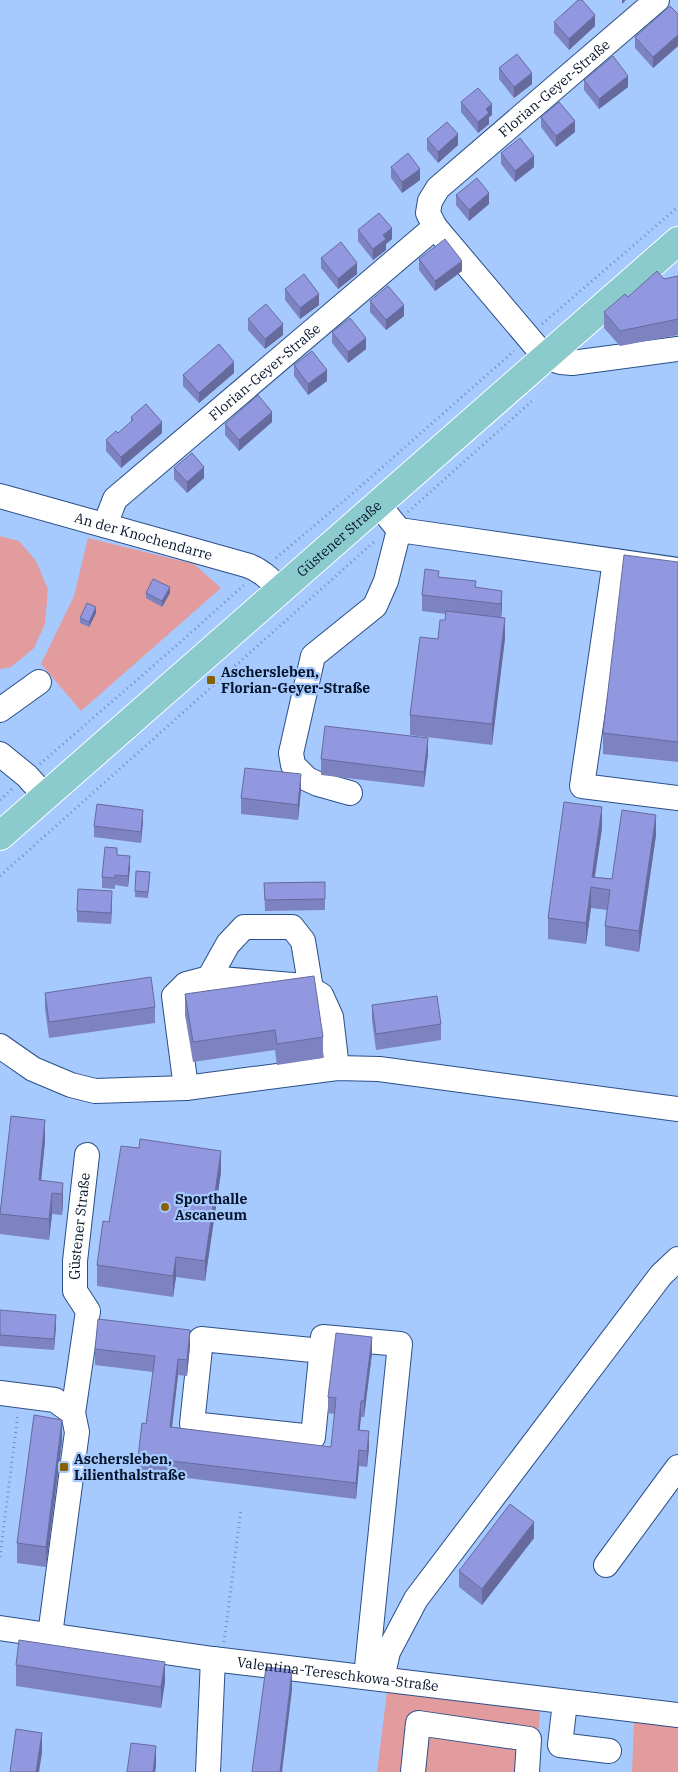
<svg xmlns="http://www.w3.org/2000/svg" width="678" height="1772" font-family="'IBM Plex Serif',serif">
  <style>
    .green { fill: #e39c9d }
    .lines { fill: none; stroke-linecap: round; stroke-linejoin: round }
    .minor-casing { stroke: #2a4f88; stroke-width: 26 }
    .major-casing { stroke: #fff; stroke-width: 30 }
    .path { stroke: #718eb9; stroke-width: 3; stroke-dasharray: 1 4; stroke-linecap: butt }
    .minor { stroke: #fff; stroke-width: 24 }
    .major { stroke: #8bcbcd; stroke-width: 28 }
    .wall { fill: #7d83c1 }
    .shaded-wall { fill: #666a9d }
    .building { fill: #9198e0; stroke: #666a9d }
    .poi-dot { fill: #896000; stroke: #a6c9fe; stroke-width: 2 }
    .labels { text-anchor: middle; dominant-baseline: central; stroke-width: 4.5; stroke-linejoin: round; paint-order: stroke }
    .street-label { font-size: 14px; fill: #06152c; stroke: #a6c9fe }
    .poi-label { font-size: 14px; font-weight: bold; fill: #06152c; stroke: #a6c9fe; text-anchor: start }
  </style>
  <rect width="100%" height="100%" fill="#a6c9fe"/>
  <path class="green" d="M0 536 19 541 36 561 48 589 45 624 34 648 11 667 0 669Z
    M88 538 194 564 221 588 81 711 41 664 74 596Z
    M388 1684 541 1704 534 1772H377Z
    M634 1720 678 1726V1772H632Z"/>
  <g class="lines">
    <defs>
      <g id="minor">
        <path d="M435 227 545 357 561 362 572 363 678 349"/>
        <path id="s1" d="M0 496 246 565C260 569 270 579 280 590"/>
        <path d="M378 504 399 530 678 570"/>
        <path id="s2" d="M105 525 115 499 435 227 428 213 430 201 438 188 657 0"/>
        <path d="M615 561 582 786 678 798"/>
        <path d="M0 710 39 682"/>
        <path d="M0 754 27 776 45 796"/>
        <path d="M350 793 318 784 307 779 293 765 291 753 313 656 375 606 386 581 399 530"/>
        <path d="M209 978 228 944 244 927H292L303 941 311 989"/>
        <path d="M0 1046 33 1069 71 1085 95 1091 186 1088 337 1068 379 1069 678 1109"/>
        <path d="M186 1088 174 996 186 984 209 978 305 986 321 995 331 1017 337 1068"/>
        <path d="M322 1351 201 1339 192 1424 313 1437 323 1337 400 1344 366 1677"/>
        <path d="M0 1393 55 1400 73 1413 77 1432 50 1635"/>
        <path id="s3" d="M73 1413 88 1311 75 1291V1261L87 1155"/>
        <path d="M606 1565 678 1467"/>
        <path id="s4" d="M0 1628 213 1659 678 1715"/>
        <path d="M382 1679 388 1652 416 1599 661 1275 678 1259"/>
        <path d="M565 1702 560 1745 609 1751"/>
        <path d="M208 1772 213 1659"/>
        <path d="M413 1772 418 1723 529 1739 527 1772"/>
      </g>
      <g id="major">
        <path id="s5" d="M0 836 678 241"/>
      </g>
    </defs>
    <use href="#minor" class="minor-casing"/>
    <use href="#major" class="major-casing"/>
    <path class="path" d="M542 324 678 207
      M408 512 532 401
      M276 558 353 493 514 351
      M40 764 175 647 244 585
      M0 800 13 788
      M0 876 375 541
      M0 1557 18 1413
      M224 1642 241 1509"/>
    <use href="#minor" class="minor"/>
    <use href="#major" class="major"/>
  </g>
  <path class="wall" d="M678 14V46L653 68 635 48V37Z
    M554 22 595 26 569 50 554 33Z
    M499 68 532 84 514 98 499 79Z
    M584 80 628 87 599 109 584 90Z
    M461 102 492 115 489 117V124L478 133 461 112Z
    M541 117 575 132 556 147 541 127Z
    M427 139 458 145 438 163 427 150Z
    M501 153 534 167 515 182 501 164Z
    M391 167 420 180 402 193 391 178Z
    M456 195 489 204 469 221 456 205Z
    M358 230 392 239 386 244V250L373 260 358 241Z
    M321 258 357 274 338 289 321 268Z
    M419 259 462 271 435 291 419 270Z
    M678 276V335L620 346 604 328V312L628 297 664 279Z
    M285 289 319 305 300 319 285 300Z
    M370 301 404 316 386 330 370 312Z
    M248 319 283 335 265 349 248 330Z
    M332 332 366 349 348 363 332 343Z
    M294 365 327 381 308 395 294 376Z
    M234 373 199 403 183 386V375Z
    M131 417 162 433 121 468 106 451V440L118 433 131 422Z
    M272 422 239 451 225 435V424Z
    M174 468 204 478 187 493 174 479Z
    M678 562V762L603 754V733Z
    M439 577 476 588 502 591V607L501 617 505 638 492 745 410 735V715L445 620 446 614 422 611V595Z
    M146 593H170L162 607 146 598Z
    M96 613 89 627 80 623V618Z
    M428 754 424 787 321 775V759Z
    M301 790 298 820 241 814V798Z
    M143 821 141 843 94 837V826Z
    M602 828 595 877 612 879 656 835 639 952 605 946V926L607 910 591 908 586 944 548 939V918Z
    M117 855 130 867 128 887 115 885V889L102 888V877Z
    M150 877 148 898 135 897V891Z
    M325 882V910L265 911 264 883Z
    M112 902 111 924 77 922V911Z
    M45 993 155 1007V1023L49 1038 45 1009Z
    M185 994 323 1037V1058L277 1065 275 1050 193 1062 185 1015Z
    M372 1005 441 1024V1040L376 1050 372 1021Z
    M45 1141 41 1181 63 1183V1203L62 1215 52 1214 49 1240 0 1234V1212Z
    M221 1172 205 1281 176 1277 173 1297 97 1286V1265L109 1222Z
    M0 1310 56 1326 54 1350 0 1346Z
    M190 1346 187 1376 178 1375 172 1427 331 1447 335 1414 328 1413V1397L372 1353 364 1417H361L359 1430 369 1447 367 1467 359 1466 356 1499 138 1472V1457L146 1424 153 1372 95 1365V1349Z
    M62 1441 46 1567 17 1563V1543Z
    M534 1538 482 1605 459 1587V1571Z
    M16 1665 165 1682 161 1708 16 1686Z"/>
  <path class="shaded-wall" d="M622 0H626L622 4Z
    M595 15V26L569 50V39Z
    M678 35V46L653 68V57Z
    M532 73V84L514 98V87Z
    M628 76V87L599 109V99Z
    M492 104V115L489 117V124L478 133V122L486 109Z
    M575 121V132L556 147V136Z
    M458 134V145L438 163V152Z
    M534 156V167L515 182V171Z
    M420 169V180L402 193V182Z
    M489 193V204L469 221V210Z
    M392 228V239L386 244V250L373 260V249L383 235Z
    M462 261V271L435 291V281Z
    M357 263V274L338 289V279Z
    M319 294V305L300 319V308Z
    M404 305V316L386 330V320Z
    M283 324V335L265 349V339Z
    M366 338V349L348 363V352Z
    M234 362V373L199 403V393Z
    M327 370V381L308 395V384Z
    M272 412V422L239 451V440Z
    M162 422V433L121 468V457Z
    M204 467V478L187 493V482Z
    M170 587V593L162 607V601Z
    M502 591V607L501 620V604Z
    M96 607V613L89 627V622Z
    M505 618V638L492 745V724Z
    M428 738V754L424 787V772Z
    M301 774V790L298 820V805Z
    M602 807V828L593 887 592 877Z
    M143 810V821L141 843V832Z
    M656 815V835L639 952V931Z
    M130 856V867L128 887V876Z
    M591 887V908L586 944V923Z
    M112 891V902L111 924V913Z
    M45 1120V1141L39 1201V1180Z
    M221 1151V1172L205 1281V1261Z
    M63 1183V1203L62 1215V1194Z
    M52 1193V1214L49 1240V1219Z
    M176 1257V1277L173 1297V1276Z
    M56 1315V1326L54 1350V1339Z
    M190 1330V1346L187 1376V1360Z
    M372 1337V1353L364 1417V1401Z
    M178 1359V1375L170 1443V1427Z
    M361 1401V1417L358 1446V1430Z
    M62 1420V1441L46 1567V1547Z
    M369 1431V1447L367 1467V1451Z
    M359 1450V1466L356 1499V1483Z
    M534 1522V1538L482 1605V1589Z
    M165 1662V1682L161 1708V1687Z
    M292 1670V1690L282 1772H280Z
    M42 1733V1753L39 1772H36Z
    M156 1746V1767L155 1772H153Z"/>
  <path class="building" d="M578 0H582L595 15 569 39 554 22Z
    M670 6 678 14V35L653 57 635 37Z
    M517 54 532 73 514 87 499 68Z
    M613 56 628 76 599 99 584 80Z
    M478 88 492 104 486 109 489 113 478 122 461 102Z
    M559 102 575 121 556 136 541 117Z
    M447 122 458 134 438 152 427 139Z
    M520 138 534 156 515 171 501 153Z
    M408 153 420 169 402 182 391 167Z
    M477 178 489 193 469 210 456 195Z
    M379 213 392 228 383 235 386 239 373 249 358 230Z
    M445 239 462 261 435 281 419 259Z
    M341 242 357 263 338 279 321 258Z
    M657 271 664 279 678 276V319L620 331 604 312 625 294 628 297Z
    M304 274 319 294 300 308 285 289Z
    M388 286 404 305 386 320 370 301Z
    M266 304 283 324 265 339 248 319Z
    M350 318 366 338 348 352 332 332Z
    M219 344 234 362 199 393 183 375Z
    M312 351 327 370 308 384 294 365Z
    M258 395 272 412 239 440 225 424Z
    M146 404 162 422 121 457 106 440 116 431 118 433 133 420 131 417Z
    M192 453 204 467 187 482 174 468Z
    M624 555 678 562V742L603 733Z
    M425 569 439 571 438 577 476 581 475 587 502 591 501 604 422 595Z
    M153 579 170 587 162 601 146 593Z
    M87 603 96 607 89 622 80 618Z
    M446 611 505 618 492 724 410 715 420 637 438 639 440 620H445Z
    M325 726 428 738 424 772 321 759Z
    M245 768 301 774 298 805 241 798Z
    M564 802 602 807 592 877 612 879 622 810 656 815 639 931 605 926 610 890 591 887 586 923 548 918Z
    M97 804 143 810 141 832 94 826Z
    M105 847 117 848V855L130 856 128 876 115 875V878L102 877Z
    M136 871 150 872 148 892 135 891Z
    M325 882V899L265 900 264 883Z
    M78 889 112 891 111 913 77 911Z
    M314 976 323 1037 277 1044 275 1030 193 1042 185 994Z
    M151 977 155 1007 49 1022 45 993Z
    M437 996 441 1024 376 1034 372 1005Z
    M11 1116 45 1120 39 1180 63 1183 62 1194 52 1193 49 1219 0 1214Z
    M140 1139 221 1151 205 1261 176 1257 173 1276 97 1265 103 1221 109 1222 121 1146 139 1148Z
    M0 1310 56 1315 54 1339 0 1335Z
    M98 1319 190 1330 187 1360 178 1359 170 1427 331 1447 336 1398 328 1397 336 1333 372 1337 364 1401H361L358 1430 369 1431 367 1451 359 1450 356 1483 138 1457 142 1423 146 1424 155 1356 95 1349Z
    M34 1415 62 1420 46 1547 17 1543Z
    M510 1504 534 1522 482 1589 459 1571Z
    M19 1640 165 1662 161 1687 16 1665Z
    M266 1667 292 1670 280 1772H252Z
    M16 1729 42 1733 36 1772H10Z
    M131 1743 156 1746 153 1772H127Z"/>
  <g class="poi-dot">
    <rect x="206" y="675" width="10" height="10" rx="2.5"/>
    <circle cx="165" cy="1207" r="5"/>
    <rect x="59" y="1462" width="10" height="10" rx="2.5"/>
  </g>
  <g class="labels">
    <g class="street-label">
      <text stroke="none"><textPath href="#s2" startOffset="644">Florian-Geyer-Straße</textPath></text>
      <text stroke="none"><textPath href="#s2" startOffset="224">Florian-Geyer-Straße</textPath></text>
      <text stroke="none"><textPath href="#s1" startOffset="149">An der Knochendarre</textPath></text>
      <text stroke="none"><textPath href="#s5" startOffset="451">Güstener Straße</textPath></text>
      <text stroke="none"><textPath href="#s3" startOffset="192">Güstener Straße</textPath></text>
      <text stroke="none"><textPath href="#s4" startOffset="341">Valentina-Tereschkowa-Straße</textPath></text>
    </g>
    <g class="poi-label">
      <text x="221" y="672">Aschersleben,<tspan x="221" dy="16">Florian-Geyer-Straße</tspan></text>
      <text x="175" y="1199">Sporthalle<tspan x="175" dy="16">Ascaneum</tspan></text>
      <text x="74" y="1459">Aschersleben,<tspan x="74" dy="16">Lilienthalstraße</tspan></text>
    </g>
  </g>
</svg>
